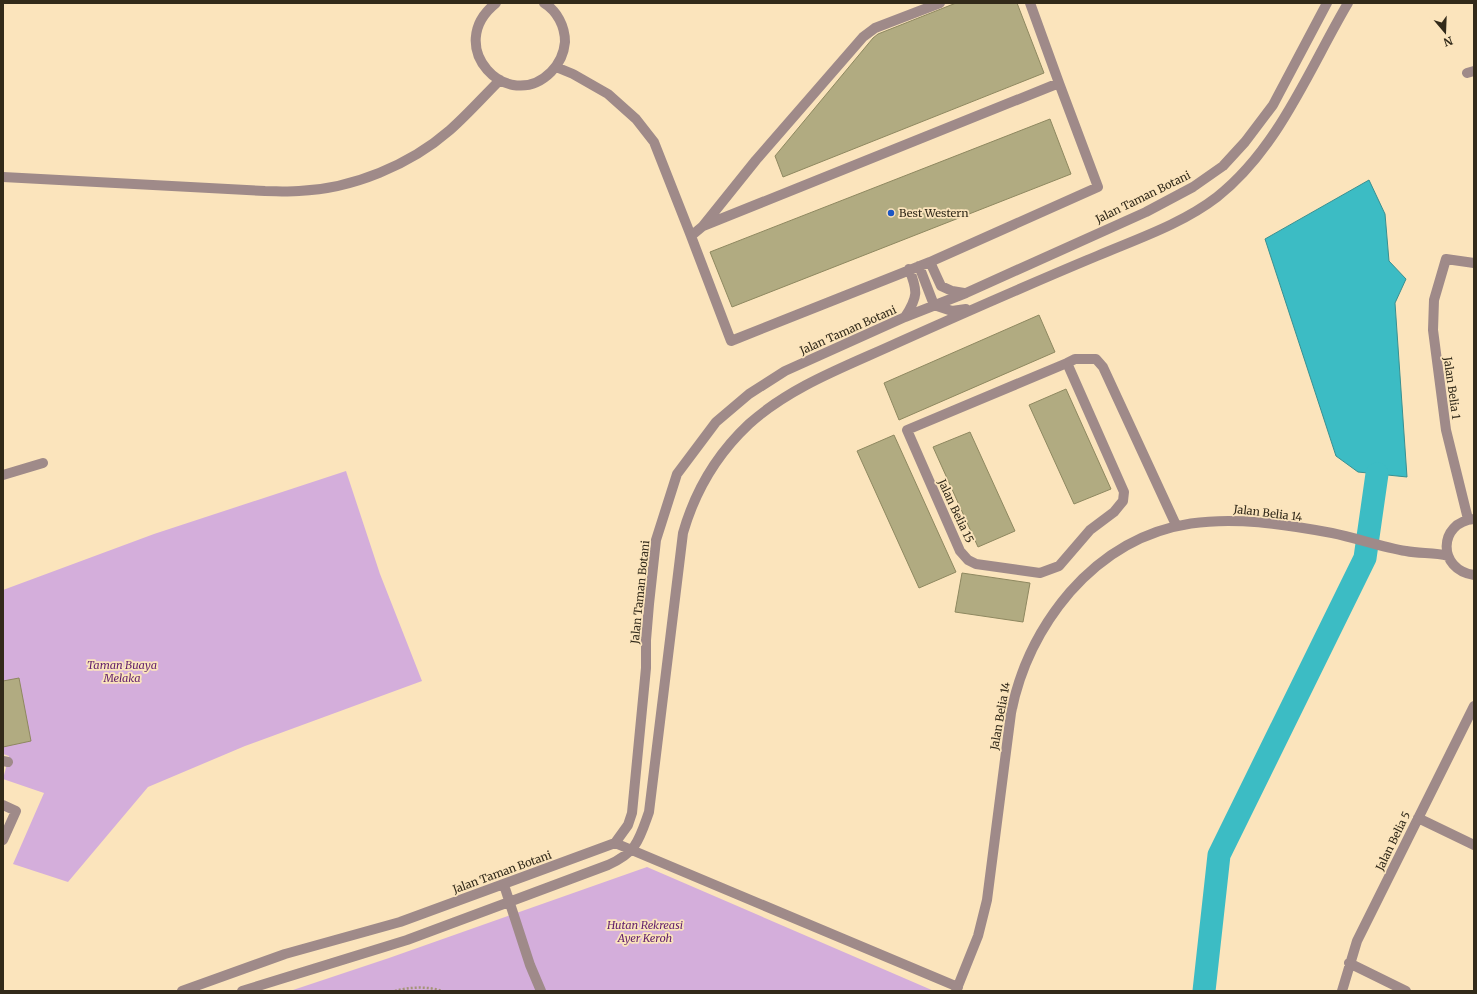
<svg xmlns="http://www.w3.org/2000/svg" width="1477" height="994" font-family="Merriweather,serif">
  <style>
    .green { fill: #d4aedb }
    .water { fill: #3cbcc4; stroke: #399091 }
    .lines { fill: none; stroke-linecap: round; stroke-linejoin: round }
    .river { stroke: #3cbcc4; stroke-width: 23 }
    .building { fill: #b1ab81; stroke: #8e8860 }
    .path { stroke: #a49476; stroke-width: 2.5; stroke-dasharray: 2 2; stroke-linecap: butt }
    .minor { stroke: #9f8a89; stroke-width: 10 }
    .poi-dot { fill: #1c56c3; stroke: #fbe4bc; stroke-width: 1.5 }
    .labels { text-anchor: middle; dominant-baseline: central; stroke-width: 3.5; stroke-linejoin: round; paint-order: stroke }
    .street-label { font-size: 11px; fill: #322a1a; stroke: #fbe4bc }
    .poi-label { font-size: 11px; fill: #322a1a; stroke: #fbe4bc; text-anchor: start }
    .park-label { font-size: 11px; font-style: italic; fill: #601e6c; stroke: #fbe4bc }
  </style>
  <rect width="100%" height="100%" fill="#fbe4bc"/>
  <path class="green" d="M346 471 380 574 422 681 245 746 148 787 68 882 13 864 44 793 3 779 9 756 3 754V590L154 534Z
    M647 867 934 991H290L389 958Z"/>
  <path class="water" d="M1369 180 1385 214 1389 261 1406 279 1395 303 1407 477 1358 472 1336 456 1265 239Z"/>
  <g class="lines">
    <path class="river" d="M1204 991 1219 855 1365 558 1377 474"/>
  </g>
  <path class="building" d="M956 3H1017L1044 73 783 177 775 156 873 38 878 34Z
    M1050 119 1071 174 732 307 710 252Z
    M1039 315 1055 352 899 420 884 383Z
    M1066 389 1111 489 1074 504 1029 405Z
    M970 432 1015 531 978 547 933 447Z
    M894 435 956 572 919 588 857 451Z
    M962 573 1030 583 1023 622 955 612Z
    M19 678 31 741 3 747V681Z"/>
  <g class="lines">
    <path class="path" d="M395 991C409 987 428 986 442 991"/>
    <path class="minor" d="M496 3C442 46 508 115 551 72 559 64 564 53 565 42 565 26 557 11 544 3
      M1030 3 1059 83
      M556 67 573 74 608 94 636 119 654 142 691 236
      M1467 73 1474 71
      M1059 83 1098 187 930 262 731 341 691 236 703 226Z
      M3 177 265 191C276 191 288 192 299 191 352 189 410 165 450 130 467 115 483 97 500 80
      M703 226 756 160 863 37 875 28 940 3
      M930 262 941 286 952 291 964 293
      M919 266 934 305
      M934 305 952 311 966 309
      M905 317C918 297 918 291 909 269
      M1067 363 1124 492 1123 501 1114 512 1090 530 1059 566 1040 573 976 564 968 560 960 551 907 430 1067 363 1075 359H1096L1103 367 1176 525
      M3 475 43 463
      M1468 519 1446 430 1433 330 1434 300 1446 259 1474 263
      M1474 519C1438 522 1437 570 1474 575
      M3 761 8 762
      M3 805 16 811 3 840
      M1418 818 1474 845
      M615 843 958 987
      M504 885 530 965 541 991
      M1349 963 1406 991
      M182 991 285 954 400 922 615 843 628 825 632 813 646 668V640L649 604 656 540 677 474 716 422 749 394 785 371 905 317 966 293 1146 212 1193 187 1223 166 1245 142 1273 105 1327 3
      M242 991 407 940 608 865C637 852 639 840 649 812L683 533C695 491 717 454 749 424 791 386 847 366 897 343 964 313 1030 284 1097 256 1137 239 1182 224 1217 197 1279 148 1309 69 1348 3
      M956 991 978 936 987 900 1011 713C1020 667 1040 627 1070 592 1145 507 1230 514 1332 533 1357 538 1381 547 1406 551 1420 554 1434 552 1448 556
      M1342 991 1357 941 1474 706"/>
  </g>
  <circle class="poi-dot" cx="891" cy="213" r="4"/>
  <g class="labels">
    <g class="street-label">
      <text transform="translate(1143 197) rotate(-26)">Jalan Taman Botani</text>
      <text transform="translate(848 330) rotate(-24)">Jalan Taman Botani</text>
      <text transform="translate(1452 388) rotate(82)">Jalan Belia 1</text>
      <text transform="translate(956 511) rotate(65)">Jalan Belia 15</text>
      <text transform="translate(1268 513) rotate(7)">Jalan Belia 14</text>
      <text transform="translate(640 592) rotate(-84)">Jalan Taman Botani</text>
      <text transform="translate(1000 716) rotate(-80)">Jalan Belia 14</text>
      <text transform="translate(1393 841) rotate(-64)">Jalan Belia 5</text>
      <text transform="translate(502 872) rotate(-20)">Jalan Taman Botani</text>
    </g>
    <g class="poi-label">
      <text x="899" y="213">Best Western</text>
    </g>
    <g class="park-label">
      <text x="122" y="665">Taman Buaya<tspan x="122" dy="13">Melaka</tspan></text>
      <text x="645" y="925">Hutan Rekreasi<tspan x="645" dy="13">Ayer Keroh</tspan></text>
    </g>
  </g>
  <rect width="1477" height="994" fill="none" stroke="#322a1a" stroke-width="8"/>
  <g transform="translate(1445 32) rotate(161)" stroke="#fbe4bc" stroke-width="3" paint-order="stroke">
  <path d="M0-3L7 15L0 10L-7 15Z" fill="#322a1a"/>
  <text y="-6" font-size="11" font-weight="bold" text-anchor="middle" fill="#322a1a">N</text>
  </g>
</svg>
